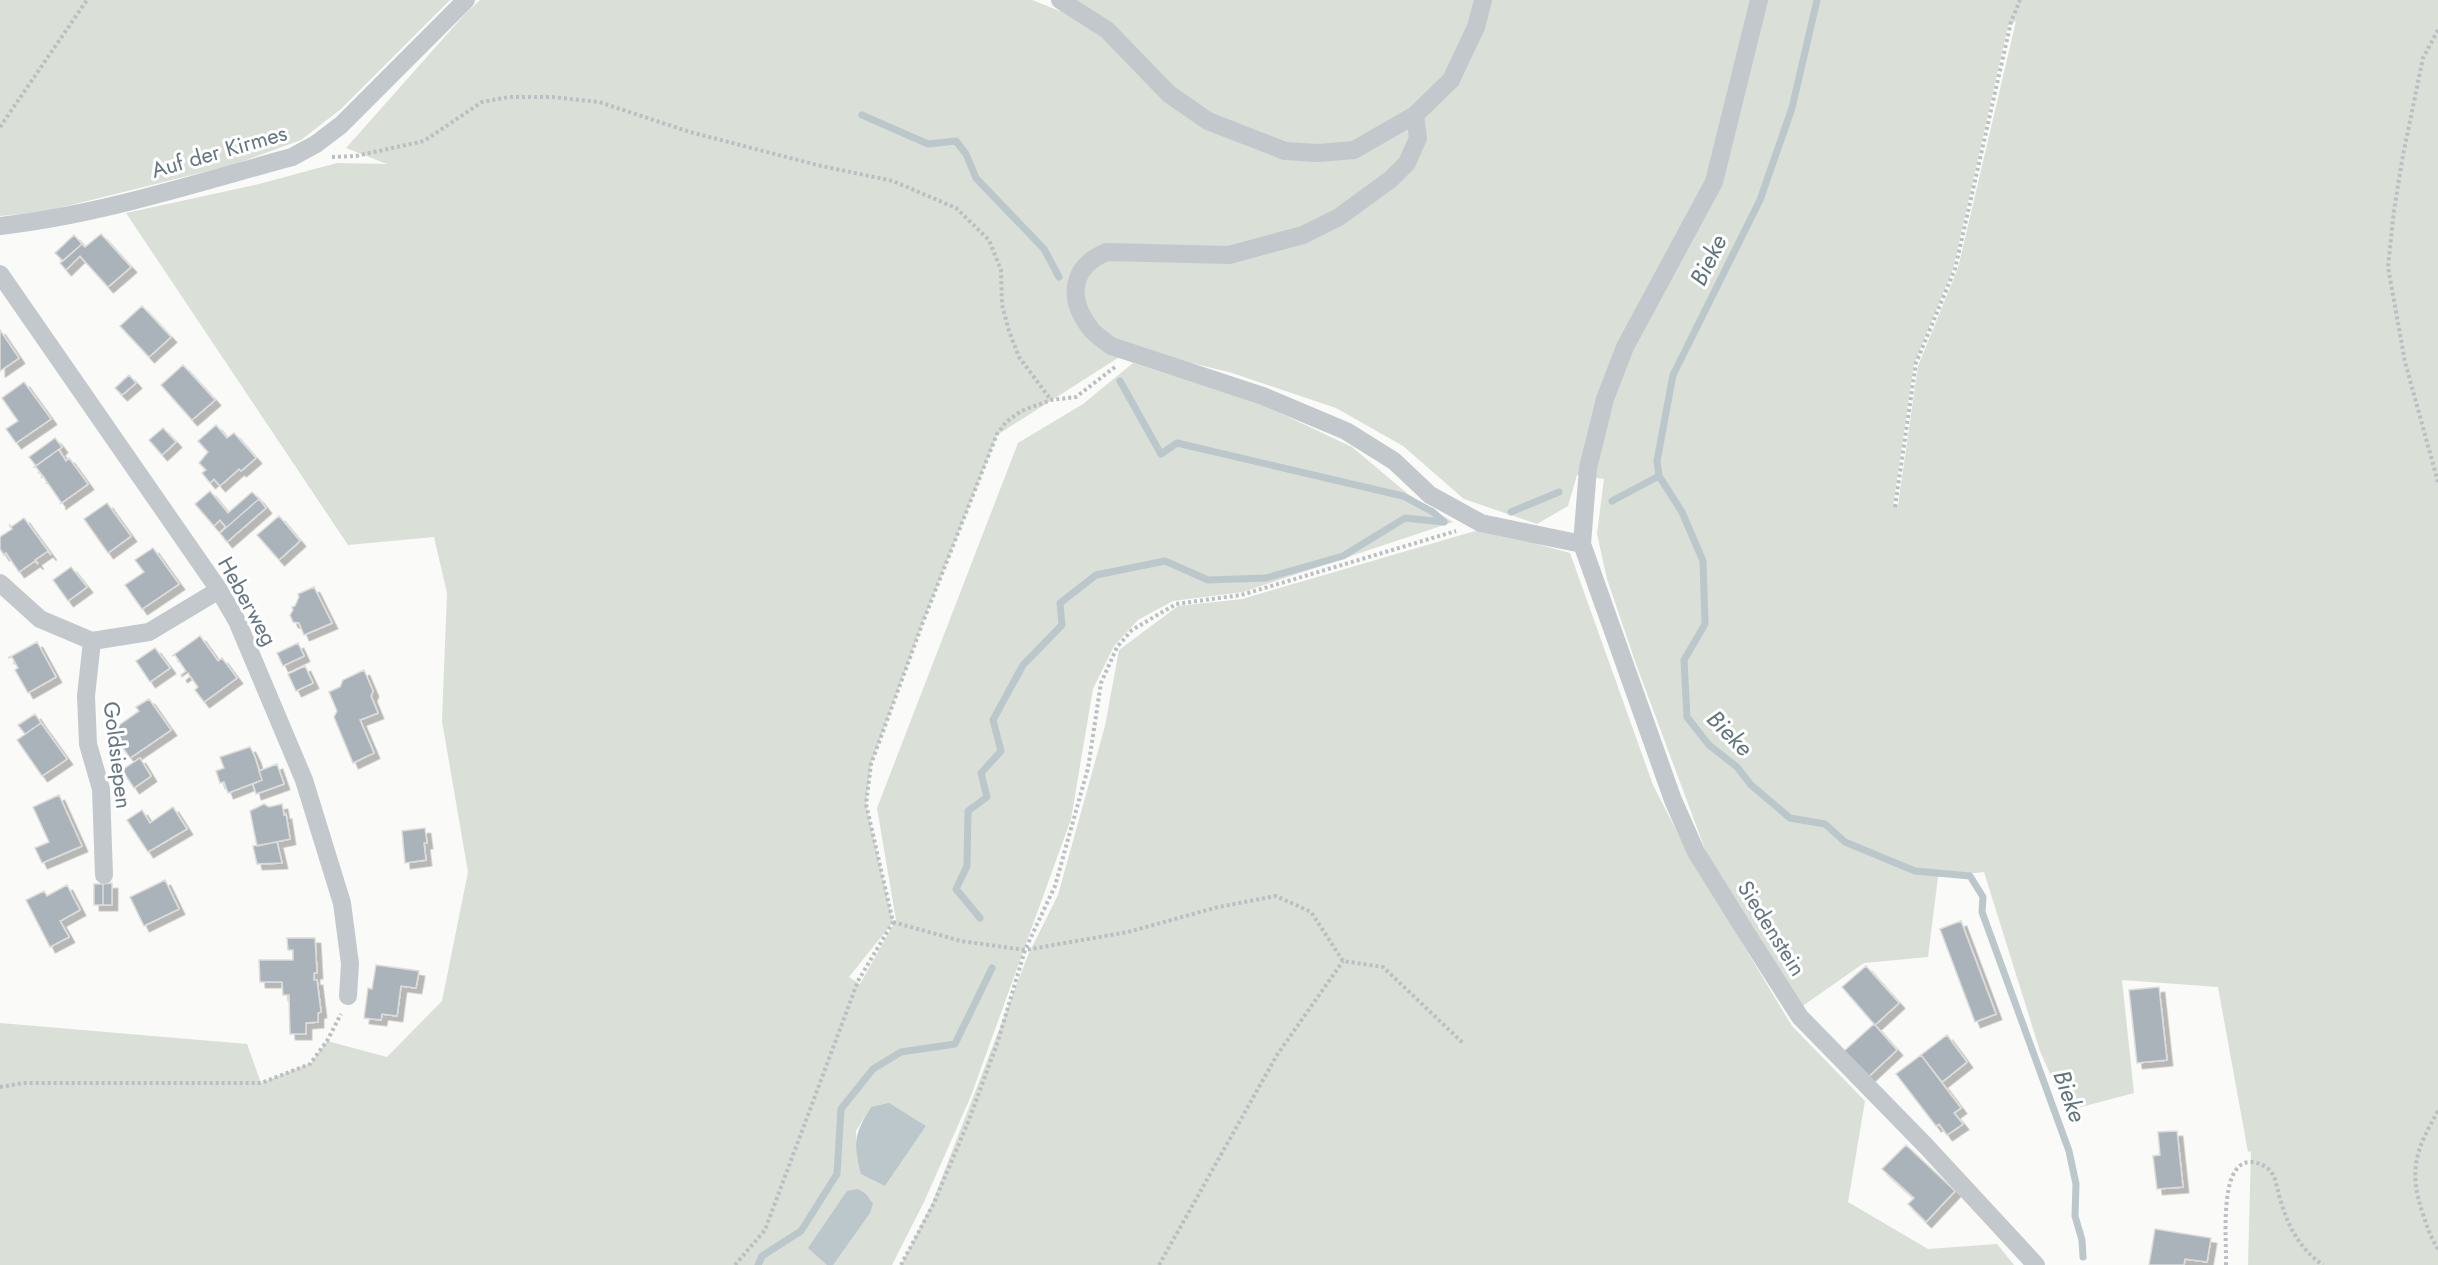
<svg xmlns="http://www.w3.org/2000/svg" width="2438" height="1265" font-family="Jost,sans-serif">
  <style>
    .green { fill: #dadfd7; fill-rule: evenodd }
    .water { fill: #bbc7cb }
    .lines { fill: none; stroke-linecap: round; stroke-linejoin: round }
    .stream { stroke: #bbc7cb; stroke-width: 7 }
    .building { fill: #aab3b9; stroke: #dcdcda; stroke-width: 1.5; filter: url(#shadow) }
    .path { stroke: #bbbfc2; stroke-width: 4; stroke-dasharray: 3 3; stroke-linecap: butt }
    .street { stroke: #c3c8cc; stroke-width: 18 }
    .labels { text-anchor: middle; dominant-baseline: central; stroke-width: 6; stroke-linejoin: round; paint-order: stroke }
    .street-label { font-size: 22px; fill: #657683; stroke: #fff }
    .water-label { font-size: 24px; font-style: italic; fill: #60757c; stroke: #fff }
  </style>
  <defs>
    <filter id="shadow"><feDropShadow dx="5.5" dy="5.5" stdDeviation="0" flood-color="#0004"/></filter>
  </defs>
  <rect width="100%" height="100%" fill="#fafaf8"/>
  <path class="green" d="M0 0H450L341 109 301 140 236 164 43 212 0 216Z
    M480 0H1032L1060 11 1061 0H2438V1265H2248L2251 1151 2248 1152 2218 987 2122 980 2134 1093 2066 1111 2040 1051 1984 872 1938 877 1928 957 1864 963 1804 1005 1803 1013 1706 852 1636 664 1607 579 1597 534 1604 479 1577 475 1568 506 1537 524 1464 499 1403 446 1336 408 1229 372 1132 349 997 435 923 622 871 764 866 804 893 922 849 977 860 984 896 920 877 808 1018 443 1083 404 1133 363 1259 403 1352 447 1408 494 1453 522 1243 592 1173 601 1138 620 1114 646 1093 689 1071 819 971 1096 924 1202 892 1265H0V1023L247 1044 261 1083 311 1063 327 1041 387 1057 442 1001 468 872 442 721 447 593 434 537 348 545 126 213 259 184 337 163 387 164 346 148 465 14ZM2016 21 1958 268 1918 366 1898 505 1893 507 1914 364 1953 269 2008 26ZM871 1107 926 1126 885 1186 857 1158 856 1131Z
    M1482 529 1570 553 1653 785 1690 857 1792 1026 1865 1101 1848 1202 1928 1249 1997 1244 2014 1265H901L932 1203 1028 955 1058 895 1105 726 1119 650 1178 606 1242 599Z"/>
  <path class="water" d="M889 1103 926 1126 885 1186 861 1174C853 1142 854 1135 871 1107Z
    M858 1189 866 1194 873 1204 870 1213 833 1265H827L808 1248 847 1191Z"/>
  <g class="lines">
    <path class="stream" d="M1817 0 1792 108 1760 200 1673 375 1657 461 1659 476 1682 512 1703 561 1705 624 1684 660 1687 717 1709 745 1737 767 1751 785 1790 818 1825 824 1845 842 1915 871 1970 876 1983 897 1982 912 2069 1151 2076 1184 2075 1216 2082 1240 2083 1257
      M862 115 928 144 956 141 966 154 976 178 1044 249 1059 277
      M1120 381 1161 454 1177 443 1403 496 1433 512 1444 522
      M1612 501 1659 476
      M1511 512 1559 492
      M980 918 956 889 967 866 968 811 987 797 981 773 1001 751 993 720 1023 665 1062 625 1060 603 1096 575 1165 561 1208 580 1266 578 1343 556 1405 518 1444 522
      M758 1265 762 1256 801 1231 837 1174 841 1109 873 1069 901 1052 955 1044 992 968"/>
  </g>
  <path class="building" d="M101 234 131 267 108 287 80 256 66 270 60 263 82 244 85 247Z
    M74 235 82 244 63 261 55 253Z
    M142 306 171 337 149 357 120 326Z
    M0 330 19 358 0 371Z
    M183 365 215 400 192 420 161 385Z
    M129 375 136 383 122 395 115 388Z
    M24 382 51 419 16 443 6 429 18 421 2 398Z
    M216 425 227 438 234 433 256 458 241 471 239 469 220 486 214 479 210 483 202 473 206 470 199 463 208 452 198 441Z
    M163 428 176 442 162 455 149 440Z
    M55 438 62 447 36 466 29 457Z
    M62 447 59 450 66 461 69 458 88 484 60 504 61 502 43 476 41 478 42 475 36 467H34Z
    M210 491 228 513 252 492 259 499 220 533 226 527 220 520 214 526 195 504Z
    M259 499 266 508 227 542 220 533Z
    M107 503 131 536 108 553 84 519Z
    M279 516 300 541 279 560 257 535Z
    M24 518 51 555 48 551 35 560 38 564 35 561 19 572 6 553 4 555 0 549V537L12 529 9 524 11 527Z
    M153 548 179 584 142 609 125 585 144 572 135 560Z
    M71 567 87 587 68 601 53 580Z
    M314 587 332 623 304 635 299 623 293 622 290 615 293 610 292 607 295 606 299 597 298 594Z
    M200 636 218 661 222 658 237 678 204 702 195 690 198 687 188 673 182 677 181 675 186 671 175 655 172 656Z
    M37 642 56 677 28 693 15 670 18 668 12 657 8 658Z
    M298 643 304 656 283 666 277 653Z
    M155 648 170 668 150 682 136 661Z
    M305 666 313 683 296 691 288 674Z
    M364 670 373 691 371 696 378 713 360 720 374 753 353 763 334 717 337 711 329 692 340 687 343 680Z
    M149 699 171 730 130 758 111 731 139 711 136 707Z
    M35 714 41 723 25 734 18 725Z
    M41 723 67 759 42 776 17 740Z
    M250 747 255 757 262 780 228 793 224 782 220 783 216 771 224 768 220 757Z
    M140 758 151 776 134 788 122 770Z
    M277 764 284 784 256 794 253 784 262 780 259 771Z
    M59 795 82 846 42 863 35 848 49 842 33 807Z
    M264 804 269 807 282 804 284 815 286 814 290 839 257 846 250 811Z
    M173 807 187 829 148 852 127 820 142 810 150 823Z
    M425 828 427 843H424L426 860 405 863 402 831Z
    M277 842 282 863 257 864 253 846Z
    M165 880 179 909 144 926 130 897Z
    M112 883V905H103V884Z
    M94 884H103V905H94Z
    M67 885 80 910 60 921 69 937 50 947 26 900 44 891 47 896Z
    M1961 921 1996 1014 1975 1022 1940 929Z
    M287 938H315L317 973H314V980H317L321 1012 318 1013V1022L306 1023V1034H290L289 995H283L282 982H260L259 960H293V950H288Z
    M376 965 419 971 416 988 401 986 397 1016 382 1014 381 1020 364 1018 368 988 372 989Z
    M1866 966 1899 1003 1875 1025 1842 987Z
    M2159 987 2167 1060 2137 1063 2129 990Z
    M1874 1024 1897 1050 1867 1078 1843 1052Z
    M1947 1035 1967 1062 1942 1082 1921 1055Z
    M1921 1055 1961 1108 1954 1113 1963 1124 1947 1135 1939 1124 1936 1126 1896 1074Z
    M2177 1131 2183 1187 2157 1189 2153 1156 2160 1155 2158 1132Z
    M1906 1145 1955 1191 1926 1222 1908 1204 1914 1198 1882 1169Z
    M2155 1229 2211 1238 2207 1262 2185 1259 2184 1265H2149Z"/>
  <g class="lines">
    <path class="path" d="M2438 30 2423 58 2403 155 2394 210 2388 267 2405 362 2438 482
      M0 127 87 0
      M332 157 356 156 424 141 482 102 509 97H552L599 102 690 132 817 165 893 181 956 208 989 240 1001 270 1002 305 1009 331 1019 357 1051 400
      M1895 507 1916 363 1955 269 2011 22 2020 0
      M893 922 961 941 1025 950 1128 932 1218 907 1276 896 1311 912 1343 961 1383 967 1464 1044
      M0 1087 24 1083H261L310 1064 327 1041 341 1014
      M2438 1111C2416 1149 2408 1171 2423 1214 2427 1227 2431 1238 2438 1249
      M735 1265 765 1230 858 981 893 922 866 804 871 764 923 622 997 434 1006 422 1021 411 1051 400 1076 397 1115 367
      M901 1265 934 1203 969 1120 998 1041 1025 950 1055 886 1088 768 1101 683 1117 647 1132 630 1176 604 1241 595 1456 531
      M1159 1265 1277 1055 1343 961
      M2226 1265C2227 1242 2218 1163 2250 1162 2259 1162 2269 1167 2273 1175 2277 1182 2278 1194 2281 1202 2289 1228 2300 1249 2323 1265"/>
    <path class="street" d="M1060 0 1107 30 1169 94 1208 121 1285 151 1318 153 1354 150 1415 115 1451 80 1476 27 1483 0
      M1759 0 1714 182 1625 347 1605 399 1588 468 1582 544 1673 800 1696 852 1747 934 1800 1017 1925 1145 2036 1265
      M1415 115 1418 138 1407 163 1391 179 1339 217 1303 235 1229 255 1107 252C1071 266 1067 298 1090 328 1095 335 1104 340 1111 346L1263 396 1346 431 1394 461 1430 495 1481 523 1582 544
      M0 226C99 215 196 183 292 157L316 144 341 125 466 0
      M0 274 219 590 237 621 304 780 342 903 350 964 348 996
      M0 583 40 619 92 641 149 632 219 590
      M92 641 86 696 88 744 101 789 104 875"/>
  </g>
  <g class="labels">
    <g class="street-label">
      <text transform="translate(219 151) rotate(-16)">Auf der Kirmes</text>
      <text transform="translate(248 601) rotate(61)">Heberweg</text>
      <text transform="translate(118 755) rotate(83)">Goldsiepen</text>
      <text transform="translate(1772 928) rotate(58)">Siedenstein</text>
    </g>
    <g class="water-label">
      <text transform="translate(1708 260) rotate(-64)">Bieke</text>
      <text transform="translate(1730 733) rotate(45)">Bieke</text>
      <text transform="translate(2070 1096) rotate(70)">Bieke</text>
    </g>
  </g>
</svg>
